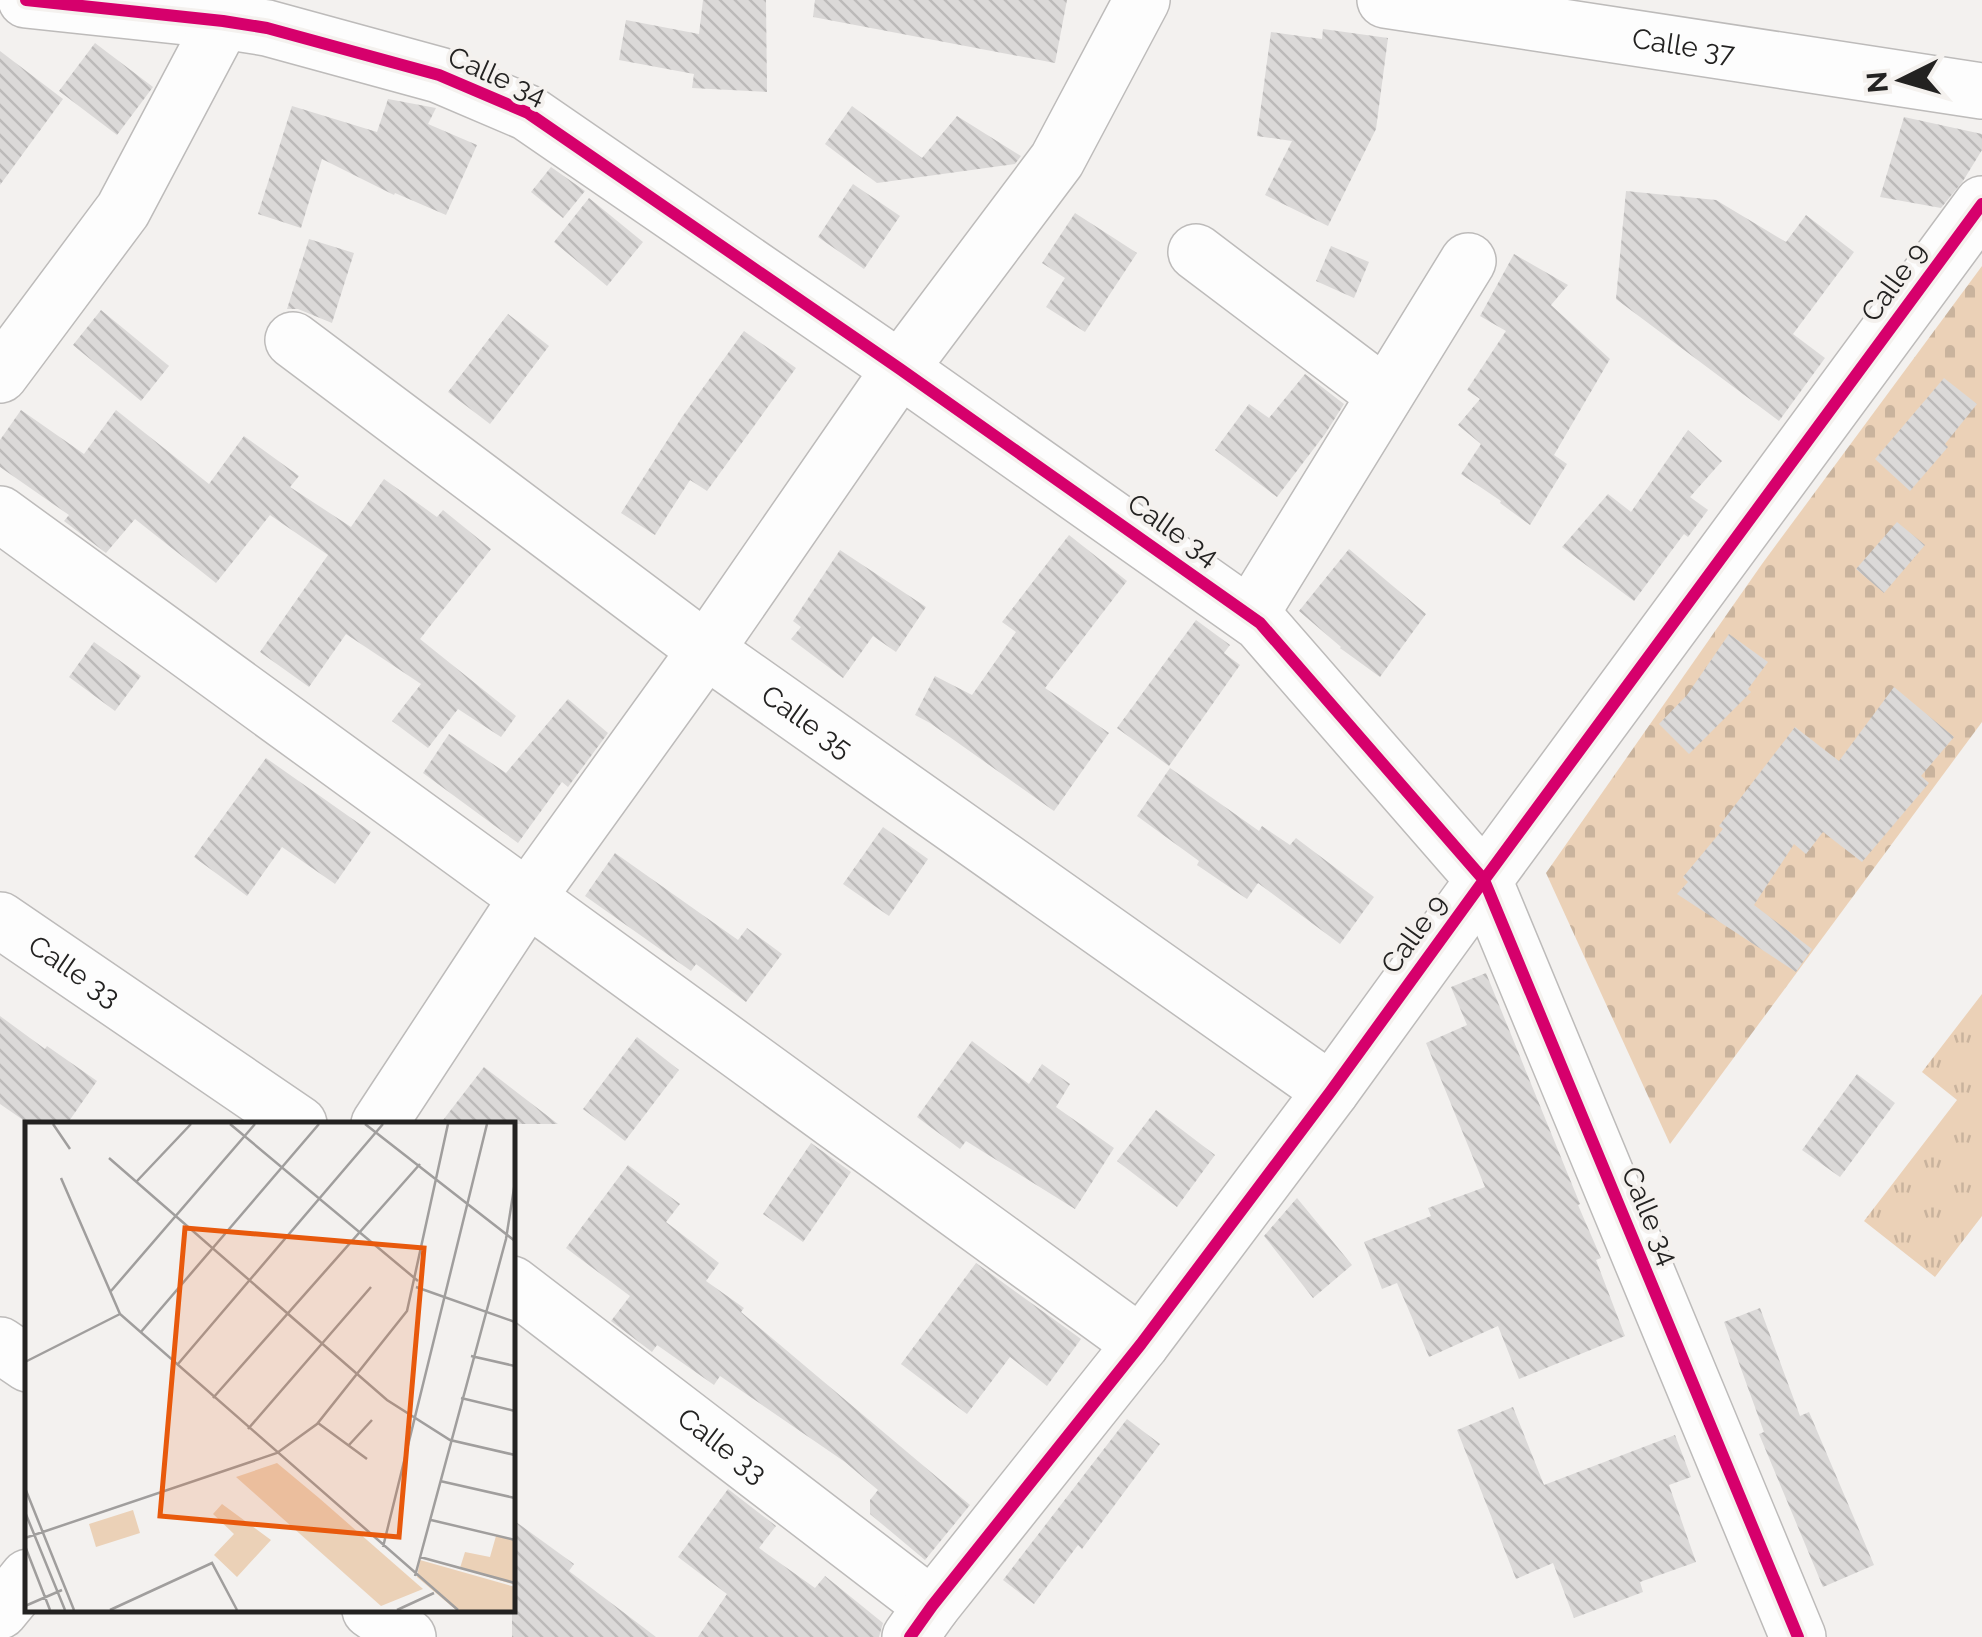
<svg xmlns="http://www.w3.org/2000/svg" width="1982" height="1637" font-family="Raleway,sans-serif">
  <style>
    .cemetery { fill: url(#cemetery-stones) }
    .park { fill: url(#park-tufts) }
    .building { fill: url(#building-back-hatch) }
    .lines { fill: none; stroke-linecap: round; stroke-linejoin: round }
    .minor-casing { stroke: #bdbbba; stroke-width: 58 }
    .minor { stroke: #fdfdfd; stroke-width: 55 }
    .cycleway-casing { stroke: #f4f1ee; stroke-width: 19 }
    .cycleway { stroke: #d6006c; stroke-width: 12 }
    .labels { text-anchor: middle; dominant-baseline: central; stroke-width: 8; stroke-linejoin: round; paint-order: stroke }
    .street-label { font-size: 28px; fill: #232221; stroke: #f4f1ee }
    .inset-road { fill: none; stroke: #a09e9d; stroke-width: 2.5 }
    .view { fill: #e8590c; fill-opacity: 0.15; stroke: #e8590c; stroke-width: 5 }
    .inset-edge { fill: none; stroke: #232221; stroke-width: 5 }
  </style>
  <defs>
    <pattern id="cemetery-stones" width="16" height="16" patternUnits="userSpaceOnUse" patternTransform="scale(2.5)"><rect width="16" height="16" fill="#ebd1b7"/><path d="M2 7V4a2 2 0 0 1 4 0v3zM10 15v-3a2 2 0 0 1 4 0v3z" fill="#c9b39d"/></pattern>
    <pattern id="park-tufts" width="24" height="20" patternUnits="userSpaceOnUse" patternTransform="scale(2.5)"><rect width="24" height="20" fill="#ebd1b7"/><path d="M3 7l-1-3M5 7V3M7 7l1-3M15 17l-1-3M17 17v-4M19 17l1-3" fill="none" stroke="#c9b39d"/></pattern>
    <pattern id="building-back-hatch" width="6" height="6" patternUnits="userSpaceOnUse" patternTransform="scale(2.5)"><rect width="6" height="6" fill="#dbd9d8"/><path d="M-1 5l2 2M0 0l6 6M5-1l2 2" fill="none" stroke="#bcbab9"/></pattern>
  </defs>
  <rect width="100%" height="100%" fill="#f3f1ef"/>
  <path class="cemetery" d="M1982 266V722L1670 1144 1546 873 1762 564Z"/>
  <path class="park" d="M1982 994V1216L1935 1277 1864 1221 1957 1100 1922 1072Z"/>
  <path class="building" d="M703 0H766L767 92 692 88 694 74 619 60 626 20 699 34Z
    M815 0H1067L1055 63 813 17Z
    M1323 29 1388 38 1376 129 1328 226 1265 195 1292 141 1257 136 1271 32 1322 39Z
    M95 43 153 87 117 135 59 91Z
    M0 51 63 99 0 185Z
    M388 99 436 108 428 124 477 145 446 215 395 193 394 195 322 159 301 228 258 214 292 106 377 132Z
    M852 106 922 158 957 116 1021 156 1015 164 877 183 825 144Z
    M1904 117 1982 134V150L1963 181 1941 208 1880 197Z
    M551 167 585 191 563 218 531 192Z
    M853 184 900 216 864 269 818 237Z
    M1626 191 1716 200 1786 242 1806 215 1854 252 1793 334 1825 358 1779 421 1616 299Z
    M589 198 643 242 607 286 554 242Z
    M1075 213 1137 253 1085 332 1046 307 1065 278 1042 263Z
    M309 239 354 253 332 323 298 309H287Z
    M1331 246 1369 262 1354 298 1316 281Z
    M1514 254 1568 285 1551 305 1610 359 1554 455 1567 464 1530 525 1500 503 1501 501 1461 474 1481 444 1458 425 1480 399 1467 390 1506 331 1480 316Z
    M101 310 169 366 141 401 73 345Z
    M508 314 549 346 490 424 448 392Z
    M744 331 796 368 707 491 690 480 655 535 621 513 682 417Z
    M1305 374 1344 404 1325 434 1277 497 1215 450 1249 404 1269 418Z
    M1944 378 1977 404 1945 444 1948 447 1910 491 1875 459Z
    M21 410 84 454 116 410 209 484 244 436 299 476 290 487 351 527 384 479 437 517 443 510 491 549 420 639 516 716 501 737 458 709 428 748 392 721 421 684 346 634 309 687 260 652 328 555 270 515 216 583 135 519 106 553 64 521 69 515 0 467V440Z
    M1688 430 1722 461 1690 497 1708 510 1688 537 1684 534 1634 601 1562 547 1608 494 1631 512Z
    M1897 522 1925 545 1884 593 1856 569Z
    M1069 535 1127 581 1045 688 1109 733 1054 811 930 723 915 715 935 676 972 695 1016 632 1002 622Z
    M1349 549 1426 614 1380 677 1340 648 1341 647 1299 611Z
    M840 550 926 607 896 652 873 636 843 678 791 639 801 627 793 621Z
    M1196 620 1230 645 1224 653 1240 665 1169 766 1117 728Z
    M1729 634 1768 662 1748 689 1751 692 1689 754 1659 724 1687 695Z
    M94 642 141 676 115 711 69 677Z
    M1894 687 1954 737 1921 776 1929 783 1862 862 1823 832 1806 854 1794 844 1754 905 1812 949 1796 972 1677 894 1688 882 1683 877 1723 829 1719 826 1795 727 1839 761Z
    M568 699 608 733 568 787 562 782 518 843 423 773 449 734 506 773Z
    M266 758 371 832 335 884 282 847 247 896 194 857Z
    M1170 768 1259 831 1262 826 1290 845 1296 838 1374 897 1340 944 1258 883 1247 899 1197 865 1199 861 1137 816Z
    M883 827 928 859 889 916 843 884Z
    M615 853 738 940 747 928 782 954 746 1002 696 964 691 971 585 896Z
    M1486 973 1580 1204 1578 1205 1601 1258 1596 1260 1625 1336 1519 1379 1498 1326 1429 1357 1397 1283 1382 1289 1364 1242 1431 1216 1428 1208 1485 1187 1426 1043 1467 1025 1451 987Z
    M0 1016 45 1049 47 1046 97 1081 67 1124H29L0 1104Z
    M637 1037 679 1070 625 1141 583 1109Z
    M972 1041 1029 1084 1042 1064 1070 1084 1056 1107 1114 1148 1075 1209 966 1141 960 1149 917 1117Z
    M484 1067 558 1124H440Z
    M1857 1074 1895 1103 1840 1177 1802 1150Z
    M1156 1110 1215 1155 1177 1207 1117 1161Z
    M811 1143 851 1172 803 1242 763 1214Z
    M628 1165 680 1204 666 1222 719 1263 706 1281 744 1308 741 1312 970 1505 925 1560 870 1514V1500L878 1490 845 1462 720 1376 714 1385 657 1345 652 1352 611 1321 630 1296 566 1248Z
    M1297 1198 1352 1265 1313 1298 1264 1236Z
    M976 1263 1081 1339 1047 1386 1010 1357 967 1414 901 1364Z
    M1760 1308 1800 1416 1809 1412 1874 1565 1823 1587 1759 1434 1764 1432 1724 1322Z
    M1513 1407 1544 1485 1675 1435 1691 1477 1669 1485 1696 1562 1640 1582 1643 1592 1574 1618 1553 1563 1516 1579 1457 1430Z
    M1127 1419 1160 1444 1082 1549 1078 1545 1034 1604 1003 1580Z
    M728 1489 776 1526 759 1548 815 1588 825 1576 883 1623 879 1637H698L727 1594 678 1557Z
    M512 1519 574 1564 569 1571 656 1637H512Z"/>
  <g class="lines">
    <defs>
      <g id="minor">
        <path d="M26 0 223 21 267 28 439 75 528 113 900 369 1260 623 1484 880 1798 1637"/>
        <path id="s1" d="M1385 0 1982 91"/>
        <path d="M1196 252 1385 395"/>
        <path id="s2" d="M293 340 706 650 1331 1091"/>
        <path d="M0 375 123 210 223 21"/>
        <path d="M0 514 1141 1344"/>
        <path d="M1250 615 1468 261"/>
        <path id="s3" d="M0 920 299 1124"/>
        <path d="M379 1124 528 897 706 650 900 369 1057 160 1142 0"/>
        <path id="s4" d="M512 1284 932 1606"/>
        <path d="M0 1345 28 1364"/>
        <path d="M370 1610 408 1637"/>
        <path d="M0 1611 28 1577"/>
        <path d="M910 1637 932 1606 1141 1344 1331 1091 1484 880 1982 204"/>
      </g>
    </defs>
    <use href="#minor" class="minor-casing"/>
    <use href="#minor" class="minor"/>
    <defs>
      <path id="cycleway" d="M26 0 223 21 267 28 439 75 528 113 900 369 1260 623 1484 880 1798 1637
        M910 1637 932 1606 1141 1344 1331 1091 1484 880 1982 204"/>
    </defs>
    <use href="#cycleway" class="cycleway-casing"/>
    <use href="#cycleway" class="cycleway"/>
  </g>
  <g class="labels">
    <g class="street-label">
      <text stroke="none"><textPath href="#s1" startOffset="302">Calle 37</textPath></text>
      <text transform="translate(497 76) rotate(24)">Calle 34</text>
      <text transform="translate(1894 282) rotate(-54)">Calle 9</text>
      <text transform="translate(1173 530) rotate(35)">Calle 34</text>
      <text stroke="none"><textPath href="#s2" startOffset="640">Calle 35</textPath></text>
      <text transform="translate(1414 934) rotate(-54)">Calle 9</text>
      <text stroke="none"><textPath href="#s3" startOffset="90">Calle 33</textPath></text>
      <text transform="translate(1650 1216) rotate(67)">Calle 34</text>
      <text stroke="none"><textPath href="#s4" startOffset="265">Calle 33</textPath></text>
    </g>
  </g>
  <g transform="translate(25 1122)">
    <rect width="490" height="490" fill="#f3f1ef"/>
    <path d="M108 388 115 411 71 425 64 402ZM471 414 490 418V463L435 446 440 430 465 435ZM395 438 490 465V488H431L392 455Z" fill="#ebd1b7"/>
    <path d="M252 341 294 376 398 467 356 484 211 355Z" fill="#ebd1b7"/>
    <path d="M197 382 246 418 212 455 189 433 209 412 188 392Z" fill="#ebd1b7"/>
    <path class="inset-road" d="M28 2 45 27M205 2 393 159M340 2 490 119M84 36 362 278 425 318 490 333M36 56 95 192 433 488M112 59 166 2M391 165 490 200M86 169 230 2M115 211 294 2M446 234 490 244M0 240 95 192M153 242 358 2M188 276 395 42M436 276 490 289M293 301 342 337M223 307 346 165M324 323 347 298M415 359 490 376M0 366 49 488M0 390 40 488M406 398 490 418M0 416 252 331 292 302 382 189 423 2M0 424 25 488M358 425 462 2M395 435 490 461M390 454 481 117 490 60M0 484 37 468M85 488 187 441 212 488M372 488 409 471"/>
    <path class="view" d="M160 106 399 126 374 415 135 394Z"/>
    <rect width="490" height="490" class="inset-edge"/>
  </g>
  <g transform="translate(1902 80) rotate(265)" stroke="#f4f1ee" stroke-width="8" paint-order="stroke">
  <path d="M0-8L18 38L0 25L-18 38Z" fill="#232221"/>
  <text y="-15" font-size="28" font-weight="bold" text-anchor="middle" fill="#232221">N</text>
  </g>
</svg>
